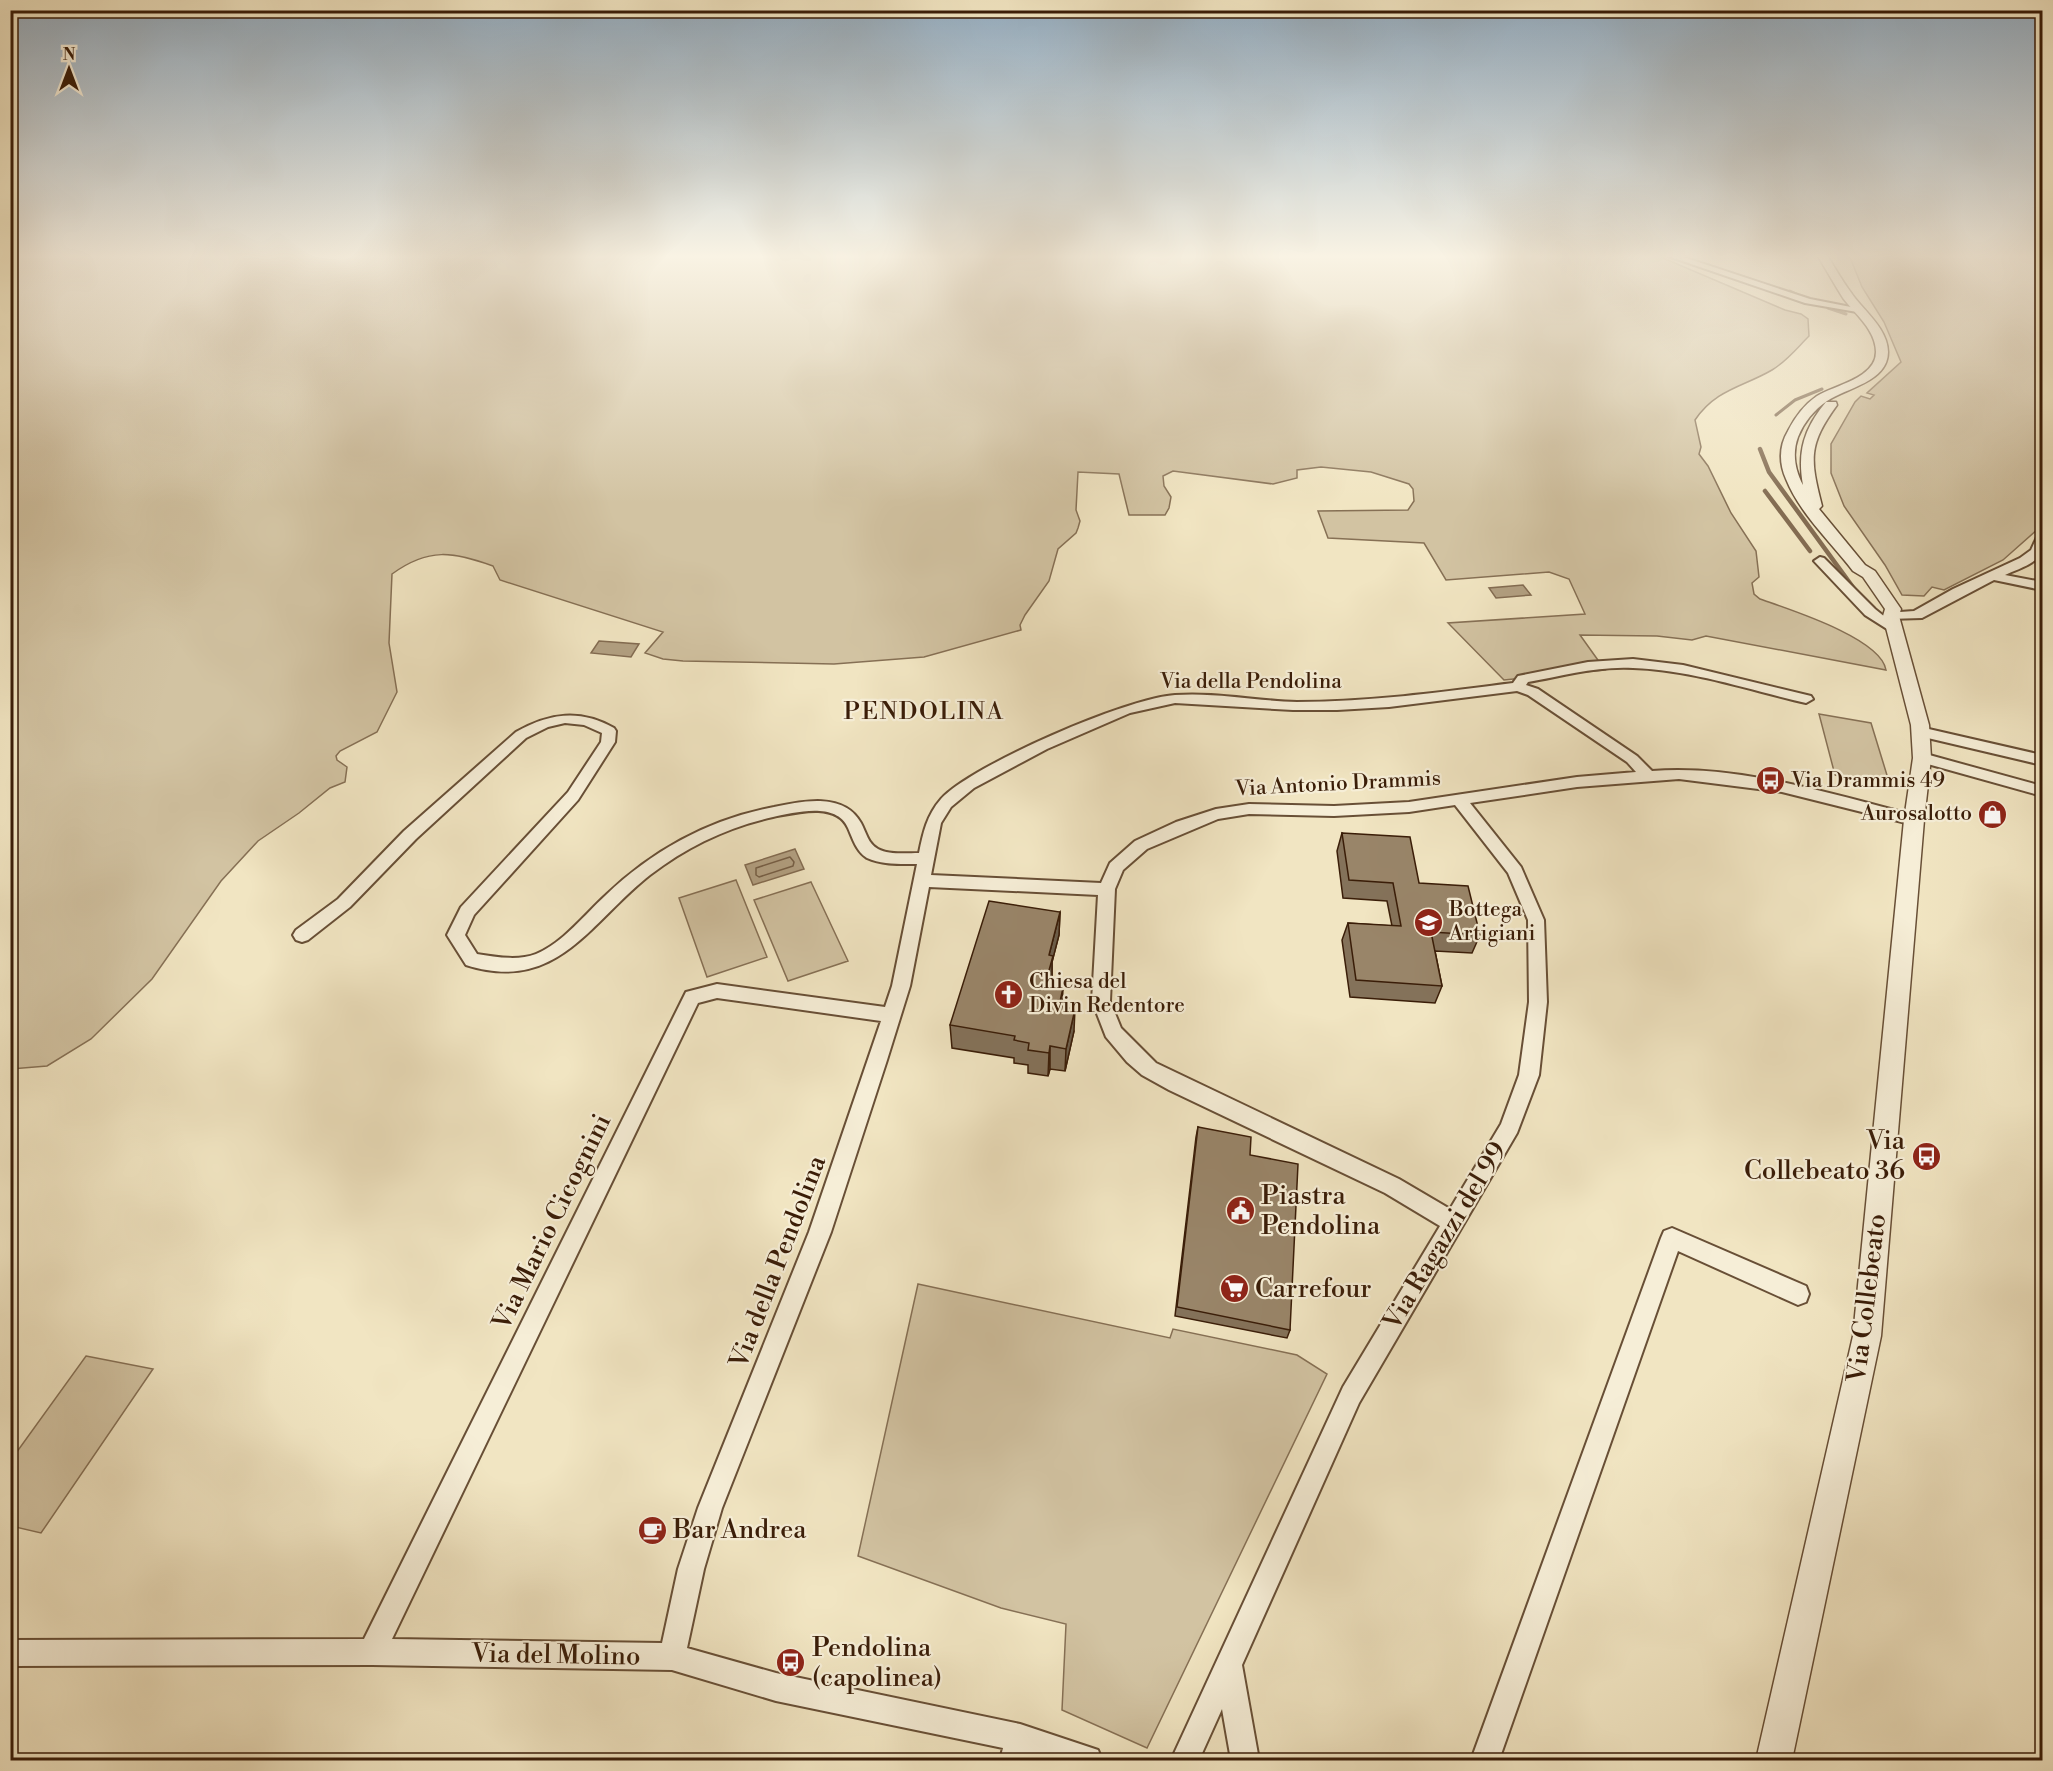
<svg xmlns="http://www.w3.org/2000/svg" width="2053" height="1771" font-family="'Libre Bodoni',serif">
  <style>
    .green { fill: #d2c3a2; stroke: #867055; stroke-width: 1.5 }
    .water { fill: #b3a183; stroke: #836c52; stroke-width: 1.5 }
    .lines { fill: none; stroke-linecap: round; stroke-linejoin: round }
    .shore { stroke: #765f46; stroke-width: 1.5 }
    .stream-far1 { stroke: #836c52; stroke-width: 3 }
    .stream { stroke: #836c52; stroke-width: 4.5 }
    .minor-casing { stroke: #684f36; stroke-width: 4 }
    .tertiary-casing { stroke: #684f36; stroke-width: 3 }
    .minor { fill: #f6eed7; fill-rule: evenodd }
    .tertiary { fill: #f6eed7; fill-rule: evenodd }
    .wall { fill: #84725a; stroke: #3a1d08; stroke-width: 1.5 }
    .shaded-wall { fill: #6b5d4a; stroke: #3a1d08; stroke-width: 1.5 }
    .building { fill: #998569; stroke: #3a1d08; stroke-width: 1.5 }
    .labels { text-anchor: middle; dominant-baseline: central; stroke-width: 4.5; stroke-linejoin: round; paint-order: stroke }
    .street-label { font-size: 21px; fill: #3a1d08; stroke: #f6eed7 }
    .poi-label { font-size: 21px; fill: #3a1d08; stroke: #f6eed7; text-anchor: start }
    .quarter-label { font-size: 24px; letter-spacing: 1.5px; fill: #3a1d08; stroke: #f6eed7 }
    .near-poi-label { font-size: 26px; fill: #3a1d08; stroke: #f6eed7; text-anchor: start }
    .near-street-label { font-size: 26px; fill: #3a1d08; stroke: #f6eed7 }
  </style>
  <rect width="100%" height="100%" fill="#f1e5c2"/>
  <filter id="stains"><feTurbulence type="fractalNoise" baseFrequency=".00333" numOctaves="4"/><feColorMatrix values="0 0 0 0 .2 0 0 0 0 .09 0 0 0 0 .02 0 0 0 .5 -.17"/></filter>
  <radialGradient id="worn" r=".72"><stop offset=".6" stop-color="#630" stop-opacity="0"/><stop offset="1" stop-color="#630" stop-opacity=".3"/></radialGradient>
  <path class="green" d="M10 255H1656L1785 310 1801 314 1808 319 1809 336C1797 348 1787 361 1772 370 1743 387 1716 389 1695 420L1701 447 1699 454 1708 466 1731 513 1756 551 1759 577 1752 583 1754 594 1760 599C1788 609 1881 638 1886 670L1706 636 1692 640 1657 636 1580 635 1605 670 1504 680 1448 623 1585 614 1569 579 1549 572 1446 580 1424 543 1328 538 1318 511 1408 510 1414 501 1413 489 1409 484 1371 472 1321 467 1297 470V478L1273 484 1173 471 1163 476 1164 486 1171 497 1169 508 1165 515H1129L1119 474 1078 472 1076 510 1080 521 1078 528 1076 533 1058 549 1049 581 1025 615 1020 625 1021 630 924 657 834 664 683 661 663 659 645 653 663 632 500 580 493 566C453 552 429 547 392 574L389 643 397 692 377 732 340 751 336 756 337 760 347 767 345 782 330 788 299 813 258 841 221 881 152 979 91 1039 47 1066 11 1069Z
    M1849 255H2042V530L2039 528 2003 560 1944 590 1932 587 1924 596 1902 595 1885 565 1844 506 1831 473V444L1855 402 1861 396 1870 399 1874 395 1867 393 1901 362 1884 322 1862 287Z
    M1819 714 1871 723 1890 785 1835 775Z
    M736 880 767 957 707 977 679 898Z
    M811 882 848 961 788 981 754 900Z
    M918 1284 1170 1338 1173 1329 1297 1355 1327 1374 1147 1748 1062 1710 1066 1624 1001 1608 858 1556Z
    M86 1356 153 1369 41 1533 11 1526V1460Z"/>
  <path class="water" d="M1523 585 1531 595 1496 598 1489 588Z
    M599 641 639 644 631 657 591 653Z
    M795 849 804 869 753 885 745 865Z"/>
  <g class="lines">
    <path class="shore" d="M790 857 794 862 793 866 759 877 756 875V868Z"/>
    <path class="stream-far1" d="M1790 291 1808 300
      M1828 308 1846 314
      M1776 415 1795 400 1822 389"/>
    <path class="stream" d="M1760 449 1769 472 1855 590
      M1765 491 1810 551"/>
    <defs>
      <path id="minor" d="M1665 255H1677L1810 299 1861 309 1857 312 1805 303Z
        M2038 535H2042C2042 539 2044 545 2042 550 2040 563 2015 570 2005 575L2042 582V590L1994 580 1922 618 1888 619 1902 630 1895 634 1865 615 1814 561 1820 557 1824 558 1875 609 1885 617 1886 613 1914 611 1953 589 2020 558 2031 550Z
        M1633 659 1683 665 1811 696 1813 699 1806 703C1749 690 1692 670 1633 668 1597 666 1563 676 1528 682L1526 685 1538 689 1637 756 1652 771C1737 764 1832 794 1914 815L1920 816 1922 820 1920 824 1914 825 1782 792 1679 779 1577 787 1470 803 1521 867 1544 920 1547 1002 1539 1075 1517 1133 1359 1403 1242 1665 1259 1760H1231L1222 1709 1199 1760H1171L1343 1387 1440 1226 1385 1193 1169 1090 1142 1075 1127 1062 1106 1037 1092 1001 1098 895 929 887 910 986 887 1060 831 1232 722 1508 704 1569 687 1648 776 1673 1020 1724 1098 1750 1102 1760H1046L1029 1755 1028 1760H1000L1003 1748 776 1701 672 1670 372 1665 10 1666V1640L364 1639 686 992 717 984 885 1007 892 986 917 864C901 864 882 865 867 858 856 851 853 839 848 828 836 801 794 813 773 817 728 827 686 847 650 875 589 923 557 994 466 965L447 935 461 907 568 792 601 742 602 733 584 725 565 723 548 727 526 738 416 839 350 907 308 940 302 942 296 940 293 935 296 930 338 899 404 831 516 732C550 713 580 709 614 728L616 731 615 742 578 800 474 915 465 935 477 954C496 957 518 961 536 954 563 943 585 914 606 895 653 850 710 819 774 807 802 801 844 792 861 823 866 832 868 844 878 849 889 855 907 853 919 853 923 833 927 815 941 799 972 765 1127 698 1175 695 1215 692 1256 701 1297 702 1370 702 1441 692 1513 683L1518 676 1588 662ZM1517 691 1528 695 1627 762 1636 772 1577 777 1409 802 1334 806 1249 804 1216 809 1176 822 1135 841 1110 863 1101 883 931 875 941 823 951 807 974 788 1047 749 1130 713 1175 703 1293 710H1337L1389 707ZM1455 805 1508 873 1528 920 1529 1002 1519 1075 1501 1124 1450 1209 1399 1179 1156 1063 1121 1028 1110 1001 1115 889 1123 870 1147 849 1218 819 1249 814 1334 816 1409 812ZM717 998 881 1021 809 1232 698 1508 678 1569 662 1643 392 1639 698 1003Z
        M1920 727 2042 755V765L1915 735 1913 732 1915 729Z
        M1922 753 2042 786V796L1917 761 1915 758Z
        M1672 1228 1806 1286 1809 1294 1806 1302 1798 1305 1678 1251 1499 1760H1471L1661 1238 1664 1231Z"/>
      <path id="tertiary" d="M1817 255H1827C1835 268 1843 282 1852 294 1864 311 1888 329 1888 352 1888 382 1846 388 1827 401 1814 410 1804 422 1798 437 1792 453 1795 470 1803 485 1797 452 1804 428 1826 402H1836L1837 405C1808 445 1810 459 1822 506L1819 509 1865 565 1875 571 1901 609 1899 616 1929 725 1931 758 1924 820 1881 1336 1792 1760H1756L1853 1336 1904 820 1913 758 1911 725 1883 616 1885 609 1863 577 1853 571C1831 542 1800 514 1786 479 1779 463 1779 446 1788 431 1795 417 1804 405 1817 396 1835 385 1876 378 1876 352 1876 330 1855 314 1843 298 1834 284 1826 269 1817 255Z"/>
    </defs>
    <use href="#minor" class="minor-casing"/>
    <use href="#tertiary" class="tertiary-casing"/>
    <use href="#minor" class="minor"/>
    <use href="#tertiary" class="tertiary"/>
  </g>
  <path class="wall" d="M1342 833 1419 883 1480 935 1472 953 1435 951 1442 986 1435 1003 1350 997 1342 940 1348 923 1392 926 1387 901 1343 898 1337 851Z
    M1060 912 1059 935 1052 962V979L1050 986 1063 1007 1074 1031 1065 1071 1050 1069 1048 1076 1028 1073V1065L1014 1063V1058L952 1048 950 1025Z
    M1198 1127 1250 1155 1290 1330 1287 1338 1175 1316 1196 1137Z"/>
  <path class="shaded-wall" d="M1060 912 1059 935 1052 962V979L1045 1008V985L1049 955Z
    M1063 988 1062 1011 1059 1006Z
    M1075 1009 1074 1031 1065 1071 1066 1049Z
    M1050 1046V1069L1048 1076 1049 1053Z"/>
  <path class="building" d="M1342 833 1410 837 1419 883 1468 886 1480 935 1431 932 1442 986 1356 980 1348 923 1401 926 1393 883 1349 880Z
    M989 901 1060 912 1049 955 1053 956 1045 985 1063 988 1059 1006 1075 1009 1066 1049 1050 1046 1049 1053 1028 1050 1029 1043 1014 1040 1015 1036 950 1025Z
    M1198 1127 1251 1137 1250 1155 1298 1164 1290 1330 1177 1307Z"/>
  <linearGradient id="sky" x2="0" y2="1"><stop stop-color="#93acc0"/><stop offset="0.51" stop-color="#f9f3e4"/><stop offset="1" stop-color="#f9f3e4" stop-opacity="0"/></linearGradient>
  <rect width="2053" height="503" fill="url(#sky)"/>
  <defs>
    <symbol id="bus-disc" viewBox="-11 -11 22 22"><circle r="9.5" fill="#8f2418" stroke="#f6eed7"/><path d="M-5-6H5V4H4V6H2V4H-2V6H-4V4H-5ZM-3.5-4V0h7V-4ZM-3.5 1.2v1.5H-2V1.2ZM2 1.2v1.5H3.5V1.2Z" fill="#fff"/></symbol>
    <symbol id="shop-disc" viewBox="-11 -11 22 22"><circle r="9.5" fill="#8f2418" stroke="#f6eed7"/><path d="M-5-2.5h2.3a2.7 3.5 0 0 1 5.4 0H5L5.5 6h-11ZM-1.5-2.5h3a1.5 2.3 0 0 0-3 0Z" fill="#fff"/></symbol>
    <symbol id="school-disc" viewBox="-11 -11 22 22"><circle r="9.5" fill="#8f2418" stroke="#f6eed7"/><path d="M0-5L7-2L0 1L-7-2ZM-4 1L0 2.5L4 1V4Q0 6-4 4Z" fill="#fff"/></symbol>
    <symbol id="church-disc" viewBox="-11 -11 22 22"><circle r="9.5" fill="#8f2418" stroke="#f6eed7"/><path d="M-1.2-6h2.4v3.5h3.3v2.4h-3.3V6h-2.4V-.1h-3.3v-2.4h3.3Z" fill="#fff"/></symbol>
    <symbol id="civic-disc" viewBox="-11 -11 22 22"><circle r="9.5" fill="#8f2418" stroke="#f6eed7"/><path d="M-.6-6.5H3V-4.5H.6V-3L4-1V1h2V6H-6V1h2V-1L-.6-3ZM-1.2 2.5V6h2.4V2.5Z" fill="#fff"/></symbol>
    <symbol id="supermarket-disc" viewBox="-11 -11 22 22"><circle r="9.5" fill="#8f2418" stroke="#f6eed7"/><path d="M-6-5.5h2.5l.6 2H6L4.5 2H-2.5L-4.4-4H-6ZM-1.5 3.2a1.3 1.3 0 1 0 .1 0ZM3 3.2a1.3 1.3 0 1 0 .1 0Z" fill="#fff"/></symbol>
    <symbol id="cafe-disc" viewBox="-11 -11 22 22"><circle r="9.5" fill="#8f2418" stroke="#f6eed7"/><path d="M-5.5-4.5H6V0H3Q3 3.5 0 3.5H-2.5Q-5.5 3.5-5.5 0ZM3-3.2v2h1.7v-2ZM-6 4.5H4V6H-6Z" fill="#fff"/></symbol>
  </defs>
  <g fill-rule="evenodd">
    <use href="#bus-disc" x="1754" y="764" width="33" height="33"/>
    <use href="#shop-disc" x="1976" y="798" width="33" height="33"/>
    <use href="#school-disc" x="1412" y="906" width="33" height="33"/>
    <use href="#church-disc" x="992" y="978" width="33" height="33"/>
    <use href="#bus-disc" x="1910" y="1140" width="33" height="33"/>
    <use href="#civic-disc" x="1224" y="1194" width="33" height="33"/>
    <use href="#supermarket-disc" x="1218" y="1272" width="33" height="33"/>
    <use href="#cafe-disc" x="636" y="1514" width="33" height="33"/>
    <use href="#bus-disc" x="774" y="1646" width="33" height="33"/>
  </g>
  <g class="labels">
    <g class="street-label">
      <text x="1251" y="682">Via della Pendolina</text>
      <text transform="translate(1338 784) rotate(-3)">Via Antonio Drammis</text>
    </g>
    <g class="poi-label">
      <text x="1791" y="781">Via Drammis 49</text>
      <text x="1972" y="814" text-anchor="end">Aurosalotto</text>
      <text x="1449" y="910">Bottega<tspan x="1449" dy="24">Artigiani</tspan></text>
      <text x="1029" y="982">Chiesa del<tspan x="1029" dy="24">Divin Redentore</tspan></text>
    </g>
    <g class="quarter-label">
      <text x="924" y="712">PENDOLINA</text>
    </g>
    <g class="near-poi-label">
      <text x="1905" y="1141" text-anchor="end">Via<tspan x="1905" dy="30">Collebeato 36</tspan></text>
      <text x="1261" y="1196">Piastra<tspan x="1261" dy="30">Pendolina</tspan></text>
      <text x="1255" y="1289">Carrefour</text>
      <text x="673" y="1530">Bar Andrea</text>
      <text x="812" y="1648">Pendolina<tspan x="812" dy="30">(capolinea)</tspan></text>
    </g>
    <g class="near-street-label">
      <text transform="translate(552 1222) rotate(-64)">Via Mario Cicognini</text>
      <text transform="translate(1445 1236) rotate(-59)">Via Ragazzi del 99</text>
      <text transform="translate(778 1262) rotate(-69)">Via della Pendolina</text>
      <text transform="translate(1867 1298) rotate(-83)">Via Collebeato</text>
      <text transform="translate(556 1655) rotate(1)">Via del Molino</text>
    </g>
  </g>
  <rect width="2053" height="1771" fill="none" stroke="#f1e5c2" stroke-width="36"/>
  <rect x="12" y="12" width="2029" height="1747" fill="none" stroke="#3a1d08" stroke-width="3"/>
  <rect x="18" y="18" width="2017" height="1735" fill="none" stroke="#3a1d08" stroke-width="1.5"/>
  <g transform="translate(69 69)" stroke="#f6eed7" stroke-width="4.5" paint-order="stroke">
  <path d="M0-4.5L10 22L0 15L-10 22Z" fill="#3a1d08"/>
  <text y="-9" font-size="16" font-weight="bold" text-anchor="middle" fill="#3a1d08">N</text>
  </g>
  <rect width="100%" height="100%" filter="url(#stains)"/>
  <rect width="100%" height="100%" fill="url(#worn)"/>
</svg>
